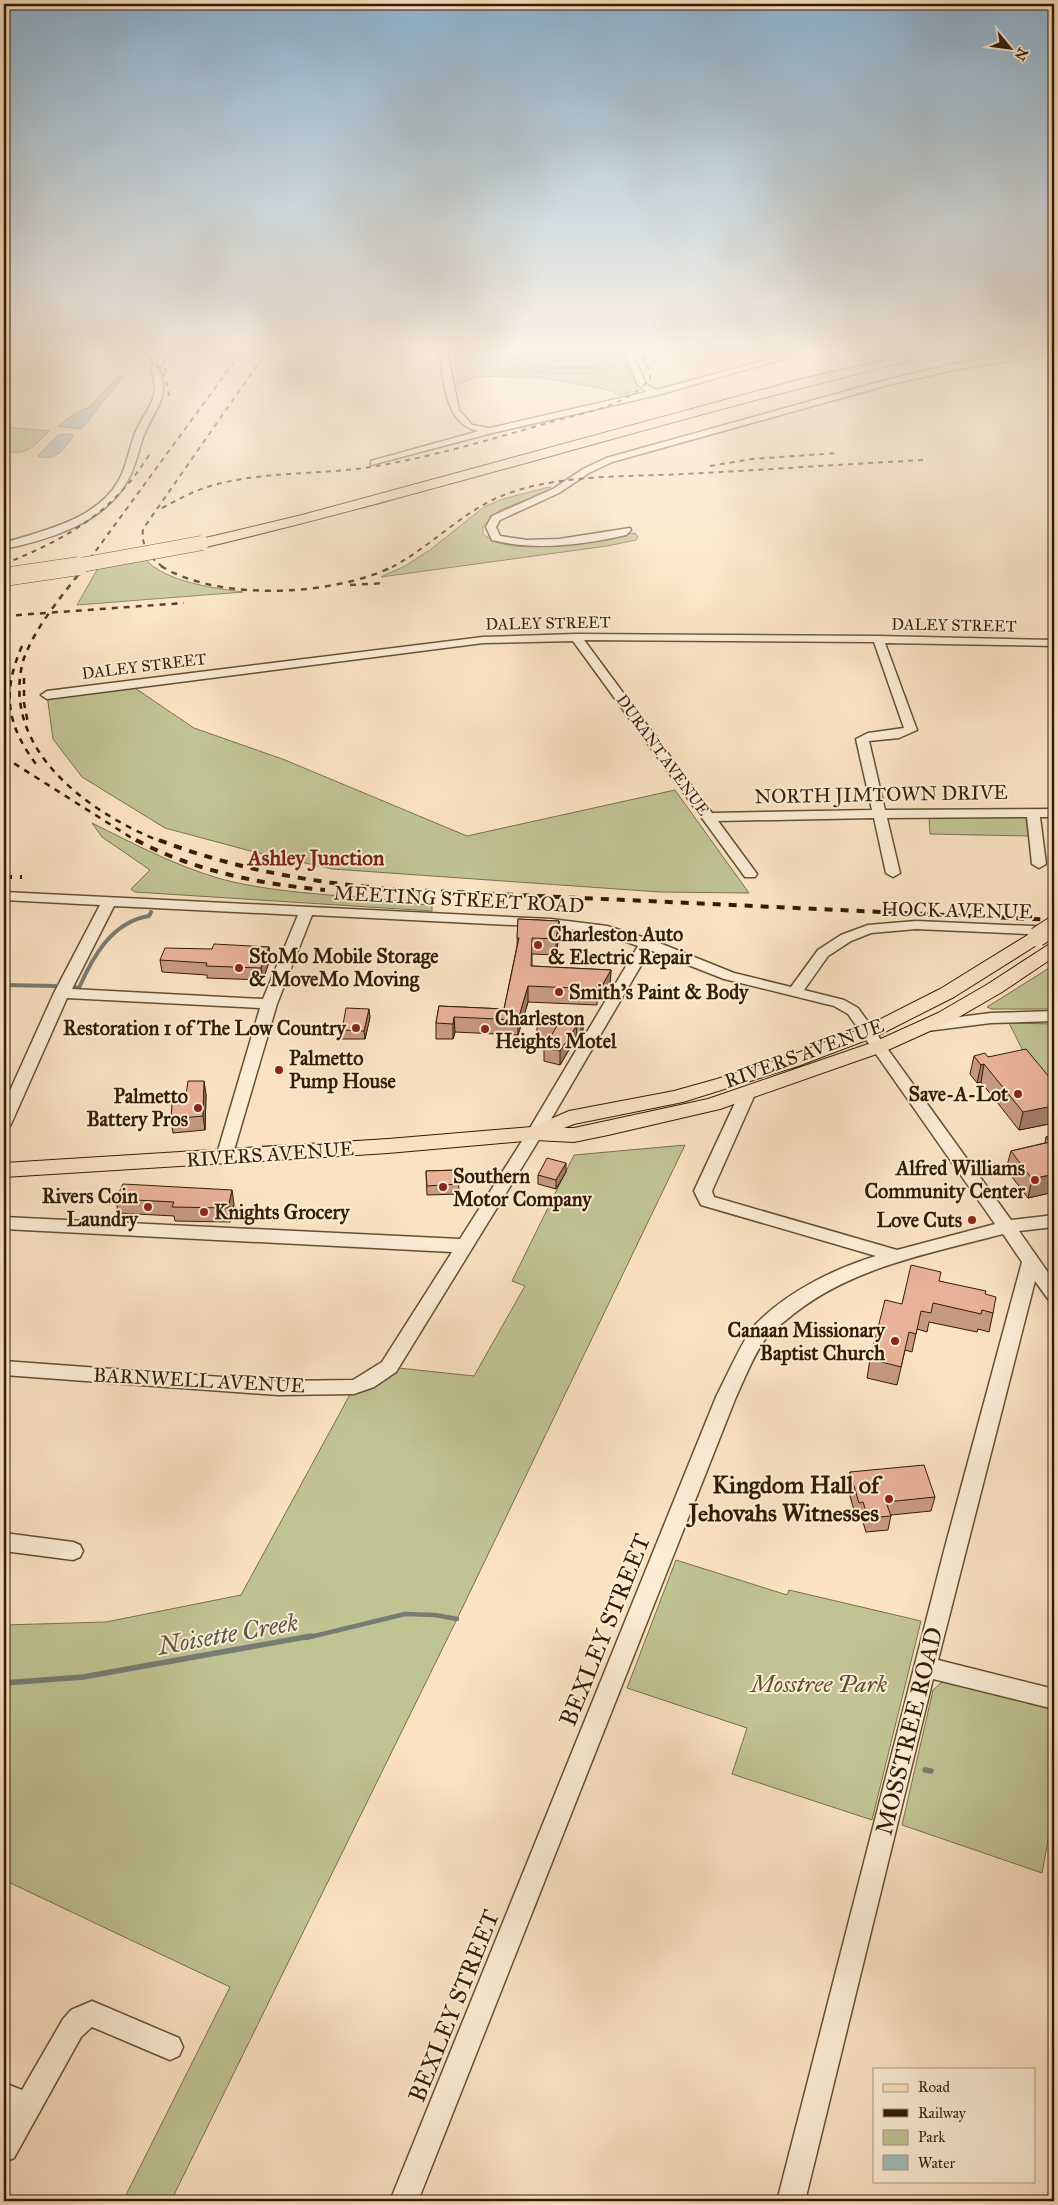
<svg xmlns="http://www.w3.org/2000/svg" width="1058" height="2205" font-family="'IM FELL Great Primer',serif">
  <style>
    .green { fill: #c0c392; stroke: #7a704c }
    .water { fill: #a2bcbd; stroke: #767c73 }
    .lines { fill: none; stroke-linecap: round; stroke-linejoin: round }
    .shore { stroke: #6a6c61; stroke-width: 1 }
    .stream-far2 { stroke: #767c73; stroke-width: 4 }
    .stream-far1 { stroke: #767c73; stroke-width: 4.5 }
    .stream { stroke: #767c73; stroke-width: 5.5 }
    .minor-casing { stroke: #654e34; stroke-width: 3 }
    .major-casing { stroke: #331c05; stroke-width: 2 }
    .highway-casing { stroke: #331c05; stroke-width: 2 }
    .minor { fill: #fcedd7; fill-rule: evenodd }
    .major { fill: #fbe3c2; fill-rule: evenodd }
    .highway { fill: #fbe3c2; fill-rule: evenodd }
    .rail-far2 { stroke: #331c05; stroke-width: 2; stroke-dasharray: 5 5; stroke-linecap: butt }
    .rail-far1 { stroke: #331c05; stroke-width: 2.5; stroke-dasharray: 6 6; stroke-linecap: butt }
    .rail { stroke: #331c05; stroke-width: 4; stroke-dasharray: 8 8; stroke-linecap: butt }
    .major-bridge-casing { stroke: #331c05; stroke-width: 21; stroke-linecap: butt }
    .highway-bridge-far1-casing { stroke: #331c05; stroke-width: 15; stroke-linecap: butt }
    .highway-bridge-casing { stroke: #331c05; stroke-width: 19; stroke-linecap: butt }
    .major-bridge { stroke: #fbe3c2; stroke-width: 19 }
    .highway-bridge-far1 { stroke: #fbe3c2; stroke-width: 14 }
    .highway-bridge { stroke: #fbe3c2; stroke-width: 18 }
    .wall { fill: #c89982; stroke: #331c05 }
    .shaded-wall { fill: #a37d6a; stroke: #331c05 }
    .building { fill: #e9b297; stroke: #331c05 }
    .poi-dot { fill: #8f2418; stroke: #fcedd7; stroke-width: 2 }
    .labels { text-anchor: middle; dominant-baseline: central; stroke-width: 4; stroke-linejoin: round; paint-order: stroke }
    .far-street-label { font-size: 16px; fill: #331c05; stroke: #fcedd7 }
    .street-label { font-size: 20px; fill: #331c05; stroke: #fcedd7 }
    .poi-label { font-size: 20px; font-weight: bold; fill: #331c05; stroke: #fcedd7; text-anchor: start }
    .neighbourhood-label { font-size: 21px; font-weight: bold; fill: #7a1f14; stroke: #fcedd7 }
    .near-poi-label { font-size: 24px; font-weight: bold; fill: #331c05; stroke: #fcedd7; text-anchor: end }
    .near-street-label { font-size: 24px; fill: #331c05; stroke: #fcedd7 }
    .near-park-label { font-size: 24px; font-style: italic; fill: #5d4e2f; stroke: #fcedd7 }
    .near-water-label { font-size: 25px; font-style: italic; fill: #5a5445; stroke: #fcedd7 }
  </style>
  <rect width="100%" height="100%" fill="#fbe3c2"/>
  <filter id="stains"><feTurbulence type="fractalNoise" baseFrequency=".004" numOctaves="4"/><feColorMatrix values="0 0 0 0 .2 0 0 0 0 .09 0 0 0 0 .02 0 0 0 .5 -.17"/></filter>
  <radialGradient id="worn" r=".72"><stop offset=".6" stop-color="#630" stop-opacity="0"/><stop offset="1" stop-color="#630" stop-opacity=".3"/></radialGradient>
  <path class="green" d="M454 351H468L467 363 472 365C496 368 597 381 612 367L599 351H620L638 386 633 391 620 395 605 389 546 378 479 376 458 384Z
    M4 427 49 431C32 448 29 454 4 452Z
    M549 487 551 488 550 490 498 511 483 526V534C513 561 597 538 635 533L638 537 636 540 607 546 381 577 405 566 430 550 484 507 503 499Z
    M145 559C165 582 214 588 243 592L77 605 98 568Z
    M129 684 194 728 285 760 467 836 675 790 749 893 660 892 333 869 258 853 165 828 82 777 53 739 47 695Z
    M1025 815 1029 836 930 834 929 817Z
    M92 823C134 844 176 866 221 879 290 897 362 894 432 906V911L135 892 131 889 150 870 102 837Z
    M1054 965V1009H992L987 1007Z
    M1009 1023 1054 1024V1089L1025 1055Z
    M685 1145 457 1619 171 2201H123L230 1987 4 1880V1625L106 1622 241 1595 354 1387 389 1367 474 1376 525 1286 512 1281 574 1155Z
    M676 1560 787 1595 789 1590 921 1621 872 1820 732 1774 747 1728 627 1688Z
    M953 1679 1054 1705V1807L1042 1873 902 1825 933 1690 942 1682Z"/>
  <path class="water" d="M468 351H599L612 367C597 381 496 368 472 365L467 363Z
    M119 376H124L81 429 58 426 74 414 89 407Z
    M70 434 74 435C64 449 56 462 38 456L58 435Z"/>
  <g class="lines">
    <path class="shore" d="M473 351 475 360 521 366 598 368 603 364 596 351
      M479 351 481 354 521 360 589 361 591 359 590 351
      M510 351 579 354 582 351"/>
    <path class="stream-far2" d="M4 985 55 986
      M74 987 79 988C93 956 112 922 149 916L151 912"/>
    <path class="stream-far1" d="M306 1638 405 1614 435 1615 457 1619"/>
    <path class="stream" d="M4 1683 83 1677 311 1636
      M925 1770 931 1771"/>
    <defs>
      <path id="minor" d="M160 351H168L159 369C169 397 158 405 146 430 139 446 137 464 128 480 105 523 48 540 4 549V543C44 530 97 520 119 480 128 464 129 446 137 429 149 405 161 397 151 369Z
        M439 351H447L459 410 472 425 490 428 647 392 638 385 623 351H631L646 384 656 390 799 351H811L658 395 492 433 371 465V461L479 431C444 425 444 379 439 351Z
        M1041 351H1054V353L954 370 888 385 612 462 589 473 559 493 500 520 496 527 500 536 527 540 559 539 630 528 631 530 626 535C583 545 535 551 492 540L486 527 492 516 553 489 583 469 606 458 886 380 954 364Z
        M576 634 878 636 1054 640V646L885 643 917 730 899 738 869 741 885 810 1054 809V817H1040L1046 864 1039 868 1032 864 1027 817 887 818 900 873 893 877 886 873 874 818 718 821 757 874 755 877H745L573 641 483 643 47 699 41 695 47 691 483 637ZM584 640 874 642 904 728 868 733 856 739 872 810 712 813Z
        M4 892 551 919 607 926 652 940 734 973 791 987 818 950 841 935 868 925 916 921 1054 927V935H1051L916 929 871 933 851 941 828 956 804 990 844 1000 858 1008 1011 1220 1054 1215V1227L1019 1231 1054 1281V1301L1048 1299 1035 1281 938 1660 1054 1689V1709L933 1679 805 2201H777L945 1547 1022 1262 1003 1234C927 1254 846 1268 785 1321 779 1326 772 1330 768 1336 756 1349 744 1380 736 1397L418 2201H390L716 1397C725 1380 743 1339 754 1326 785 1293 833 1269 876 1256L701 1205 694 1191 740 1092 742 1088H754L756 1092 712 1191 714 1197 897 1250 995 1224 848 1014 834 1006 724 979 650 950 543 1133 396 1372 374 1387 354 1394 278 1395 4 1375V1361L278 1381 353 1380 382 1362 452 1252 4 1229V1217L460 1239 527 1133 638 946 601 933 551 927 312 915 277 1004 232 1157 230 1161H218L216 1157 260 1008 67 998 12 1122 10 1126 4 1127V1104L54 993 100 905 4 900ZM114 906 298 915 263 999 72 989Z
        M1054 1011V1021L991 1023 927 1031 919 1026 927 1021 991 1013Z
        M4 1533 73 1542 80 1545 83 1551 80 1557 73 1560 4 1551Z
        M92 2001 179 2038 183 2047 179 2056 170 2060 92 2027 81 2037 14 2158 4 2162V2122L9 2112 4 2110V2083L22 2090 63 2019 71 2010Z"/>
      <path id="major" d="M1037 932 1043 933 1046 937 1043 941 954 997 877 1036 798 1066 683 1102 574 1124 564 1128H574L708 1099 874 1042 938 1013 988 984 1048 945 1054 944V957L1002 992 952 1021 888 1050 720 1109 608 1135 574 1142 535 1140 388 1153 4 1177V1163L388 1139 532 1127 569 1111 674 1091 717 1079 784 1058 863 1028 940 989 1031 933Z"/>
      <path id="highway" d="M923 351H971L965 355 923 362 918 359C678 416 442 491 202 548L194 543 197 540 302 515 802 379Z"/>
    </defs>
    <use href="#minor" class="minor-casing"/>
    <use href="#major" class="major-casing"/>
    <use href="#highway" class="highway-casing"/>
    <use href="#minor" class="minor"/>
    <use href="#major" class="major"/>
    <use href="#highway" class="highway"/>
    <path class="rail-far2" d="M141 351C159 364 169 378 169 401
      M166 373 164 361 170 351
      M710 466 752 459 837 453
      M162 508C179 499 195 490 214 485 265 471 319 475 371 467 432 457 492 439 551 422 586 412 625 407 650 379V371L640 351
      M4 564C66 539 113 513 149 455
      M84 567 242 351
      M163 567C149 557 141 546 143 529L267 351
      M392 567C430 547 460 514 499 497 552 474 626 477 683 474 764 470 844 464 925 460"/>
    <path class="rail-far1" d="M85 566C63 595 35 626 23 661 0 751 91 814 162 842
      M161 566C219 602 334 596 394 566
      M350 585 386 583
      M4 616 184 603
      M22 646C1 694 7 727 39 768
      M24 678V703L28 723
      M4 757 138 842"/>
    <path class="rail" d="M136 840C194 871 260 884 325 890
      M159 840C234 869 309 882 389 889L1054 920
      M4 877H22"/>
    <defs>
      <path id="major-bridge" d="M1037 937 1054 926"/>
      <path id="highway-bridge-far1" d="M70 567 202 543"/>
      <path id="highway-bridge" d="M4 577 79 566"/>
    </defs>
    <use href="#major-bridge" class="major-bridge-casing"/>
    <use href="#highway-bridge-far1" class="highway-bridge-far1-casing"/>
    <use href="#highway-bridge" class="highway-bridge-casing"/>
    <use href="#major-bridge" class="major-bridge"/>
    <use href="#highway-bridge-far1" class="highway-bridge-far1"/>
    <use href="#highway-bridge" class="highway-bridge"/>
  </g>
  <path class="wall" d="M518 919 559 921V936L556 955 532 954V966L611 970 610 985 603 1000 597 998V1005L528 1002 518 1035 455 1032 453 1039H436V1023L439 1006 504 1009 517 946Z
    M269 947 270 959 263 980 207 978V975L162 972 160 960 212 949Z
    M584 1016 583 1029 581 1038H576L560 1065 544 1061V1048L550 1037H537V1024Z
    M370 1017 365 1039H342V1030Z
    M974 1056 988 1057 1054 1083V1116H1051L1049 1124 1019 1130 981 1082 977 1083 970 1074Z
    M206 1094 205 1130 173 1133 171 1119 185 1101Z
    M1054 1135V1192L1028 1198 1006 1169 1011 1151 1045 1143 1046 1137Z
    M458 1170 459 1194 427 1195 426 1171Z
    M566 1172 556 1189 538 1184V1175Z
    M116 1199 234 1204 230 1222 175 1221 174 1216 118 1213Z
    M939 1281 985 1294 993 1313 989 1332 978 1329 977 1332 929 1322 927 1332 917 1329 912 1352 905 1350 897 1385 867 1378 870 1359Z
    M850 1472 935 1497 931 1511 891 1515 888 1530 866 1532 861 1516 856 1517 847 1486Z"/>
  <path class="shaded-wall" d="M559 921V936L556 955V939Z
    M269 947 270 959 263 980 261 968Z
    M611 970 610 985 603 1000V984Z
    M528 986V1002L518 1035V1020Z
    M369 1009 370 1017 365 1039 364 1031Z
    M584 1016 583 1029 581 1038V1025Z
    M454 1017 455 1032 453 1039V1024Z
    M577 1025 576 1038 560 1065V1051Z
    M984 1064 981 1082 977 1083 981 1065Z
    M204 1081 206 1094 205 1130 203 1116Z
    M1054 1098V1116H1051L1049 1124 1019 1130 1023 1112 1048 1100Z
    M566 1163V1172L556 1189V1180Z
    M1054 1174V1192L1028 1198 1032 1179Z
    M232 1190 234 1204 230 1222 228 1208Z"/>
  <path class="building" d="M518 919 559 921 556 939 532 938 531 966 611 970 603 984 597 983V989L528 986 518 1020 454 1017 453 1024 436 1023 439 1006 504 1009 519 938H517Z
    M214 944 269 947 261 968 206 966 207 963 160 960 165 948 212 949Z
    M346 1008 369 1009 364 1031 342 1030Z
    M540 1014 584 1016 581 1025H577L560 1051 544 1048 558 1024H537Z
    M1026 1049 1054 1083V1098L1048 1100 1053 1106 1023 1112 984 1064 981 1065 974 1056 985 1053 988 1057Z
    M188 1081H204L203 1116 171 1119 172 1103 185 1101Z
    M1054 1135V1174L1032 1179 1011 1151 1050 1142 1046 1137Z
    M547 1158 566 1163 556 1180 538 1175Z
    M458 1170 459 1184 427 1186 426 1171Z
    M123 1184 232 1190 228 1208 172 1207 174 1202 116 1199Z
    M911 1265 941 1272 939 1281 986 1291 985 1294 996 1297 993 1313 982 1310 981 1314 933 1303 931 1313 921 1311 916 1334 909 1332 901 1367 870 1359 885 1300 902 1304Z
    M924 1465 935 1497 886 1502 891 1516 868 1518 863 1502 859 1503 850 1472Z"/>
  <linearGradient id="sky" x2="0" y2="1"><stop stop-color="#8cb7d7"/><stop offset="0.53" stop-color="#fdf2e4"/><stop offset="1" stop-color="#fdf2e4" stop-opacity="0"/></linearGradient>
  <rect width="1058" height="659" fill="url(#sky)"/>
  <g class="poi-dot">
    <circle cx="538" cy="945" r="5"/>
    <circle cx="239" cy="968" r="5"/>
    <circle cx="559" cy="992" r="5"/>
    <circle cx="356" cy="1028" r="5"/>
    <circle cx="485" cy="1029" r="5"/>
    <circle cx="279" cy="1070" r="5"/>
    <circle cx="1018" cy="1094" r="5"/>
    <circle cx="198" cy="1108" r="5"/>
    <circle cx="1035" cy="1180" r="5"/>
    <circle cx="443" cy="1187" r="5"/>
    <circle cx="148" cy="1207" r="5"/>
    <circle cx="204" cy="1212" r="5"/>
    <circle cx="972" cy="1220" r="5"/>
    <circle cx="895" cy="1341" r="5"/>
    <circle cx="889" cy="1499" r="5"/>
  </g>
  <g class="labels">
    <g class="far-street-label">
      <text transform="translate(548 623) rotate(-1)">DALEY STREET</text>
      <text transform="translate(954 625) rotate(1)">DALEY STREET</text>
      <text transform="translate(144 666) rotate(-7)">DALEY STREET</text>
      <text transform="translate(663 755) rotate(54)">DURANT AVENUE</text>
    </g>
    <g class="street-label">
      <text transform="translate(881 794) rotate(-1)">NORTH JIMTOWN DRIVE</text>
      <text transform="translate(459 899) rotate(3)">MEETING STREET ROAD</text>
      <text transform="translate(957 910) rotate(1)">HOCK AVENUE</text>
      <text transform="translate(804 1053) rotate(-20)">RIVERS AVENUE</text>
      <text transform="translate(270 1154) rotate(-4)">RIVERS AVENUE</text>
      <text transform="translate(199 1380) rotate(3)">BARNWELL AVENUE</text>
    </g>
    <g class="poi-label">
      <text x="548" y="934">Charleston Auto<tspan x="548" dy="23">&amp; Electric Repair</tspan></text>
      <text x="249" y="956">StoMo Mobile Storage<tspan x="249" dy="23">&amp; MoveMo Moving</tspan></text>
      <text x="569" y="992">Smith's Paint &amp; Body</text>
      <text x="495" y="1018">Charleston<tspan x="495" dy="23">Heights Motel</tspan></text>
      <text x="346" y="1028" text-anchor="end">Restoration 1 of The Low Country</text>
      <text x="289" y="1058">Palmetto<tspan x="289" dy="23">Pump House</tspan></text>
      <text x="1008" y="1094" text-anchor="end">Save-A-Lot</text>
      <text x="188" y="1096" text-anchor="end">Palmetto<tspan x="188" dy="23">Battery Pros</tspan></text>
      <text x="1025" y="1168" text-anchor="end">Alfred Williams<tspan x="1025" dy="23">Community Center</tspan></text>
      <text x="453" y="1176">Southern<tspan x="453" dy="23">Motor Company</tspan></text>
      <text x="138" y="1196" text-anchor="end">Rivers Coin<tspan x="138" dy="23">Laundry</tspan></text>
      <text x="214" y="1212">Knights Grocery</text>
      <text x="962" y="1220" text-anchor="end">Love Cuts</text>
      <text x="885" y="1330" text-anchor="end">Canaan Missionary<tspan x="885" dy="23">Baptist Church</tspan></text>
    </g>
    <g class="neighbourhood-label">
      <text x="316" y="858">Ashley Junction</text>
    </g>
    <g class="near-poi-label">
      <text x="879" y="1485">Kingdom Hall of<tspan x="879" dy="28">Jehovahs Witnesses</tspan></text>
    </g>
    <g class="near-street-label">
      <text transform="translate(605 1630) rotate(-68)">BEXLEY STREET</text>
      <text transform="translate(909 1731) rotate(-76)">MOSSTREE ROAD</text>
      <text transform="translate(454 2006) rotate(-68)">BEXLEY STREET</text>
    </g>
    <g class="near-park-label">
      <text x="819" y="1684">Mosstree Park</text>
    </g>
    <g class="near-water-label">
      <text transform="translate(228 1634) rotate(-10)">Noisette Creek</text>
    </g>
  </g>
  <rect width="1058" height="2205" fill="none" stroke="#fbe3c2" stroke-width="20"/>
  <rect x="5" y="5" width="1048" height="2195" fill="none" stroke="#331c05" stroke-width="2.5"/>
  <rect x="10" y="10" width="1038" height="2185" fill="none" stroke="#331c05"/>
  <rect x="873" y="2068" width="162" height="115" fill="#fcedd7" stroke="#ac9983"/>
  <rect x="883" y="2084" width="25" height="8" fill="#fbe3c2" stroke="#ac9983"/>
  <text x="918" y="2092" font-size="15" fill="#331c05">Road</text>
  <rect x="883" y="2109" width="25" height="8" fill="#331c05" stroke="#ac9983"/>
  <text x="918" y="2118" font-size="15" fill="#331c05">Railway</text>
  <rect x="883" y="2130" width="25" height="15" fill="#c0c392" stroke="#ac9983"/>
  <text x="918" y="2142" font-size="15" fill="#331c05">Park</text>
  <rect x="883" y="2155" width="25" height="15" fill="#a2bcbd" stroke="#ac9983"/>
  <text x="918" y="2168" font-size="15" fill="#331c05">Water</text>
  <g transform="translate(1010 48) rotate(119)" stroke="#fcedd7" stroke-width="4" paint-order="stroke">
  <path d="M0-4L9 19L0 12L-9 19Z" fill="#331c05"/>
  <text y="-8" font-size="14" font-weight="bold" text-anchor="middle" fill="#331c05">N</text>
  </g>
  <rect width="100%" height="100%" filter="url(#stains)"/>
  <rect width="100%" height="100%" fill="url(#worn)"/>
</svg>
